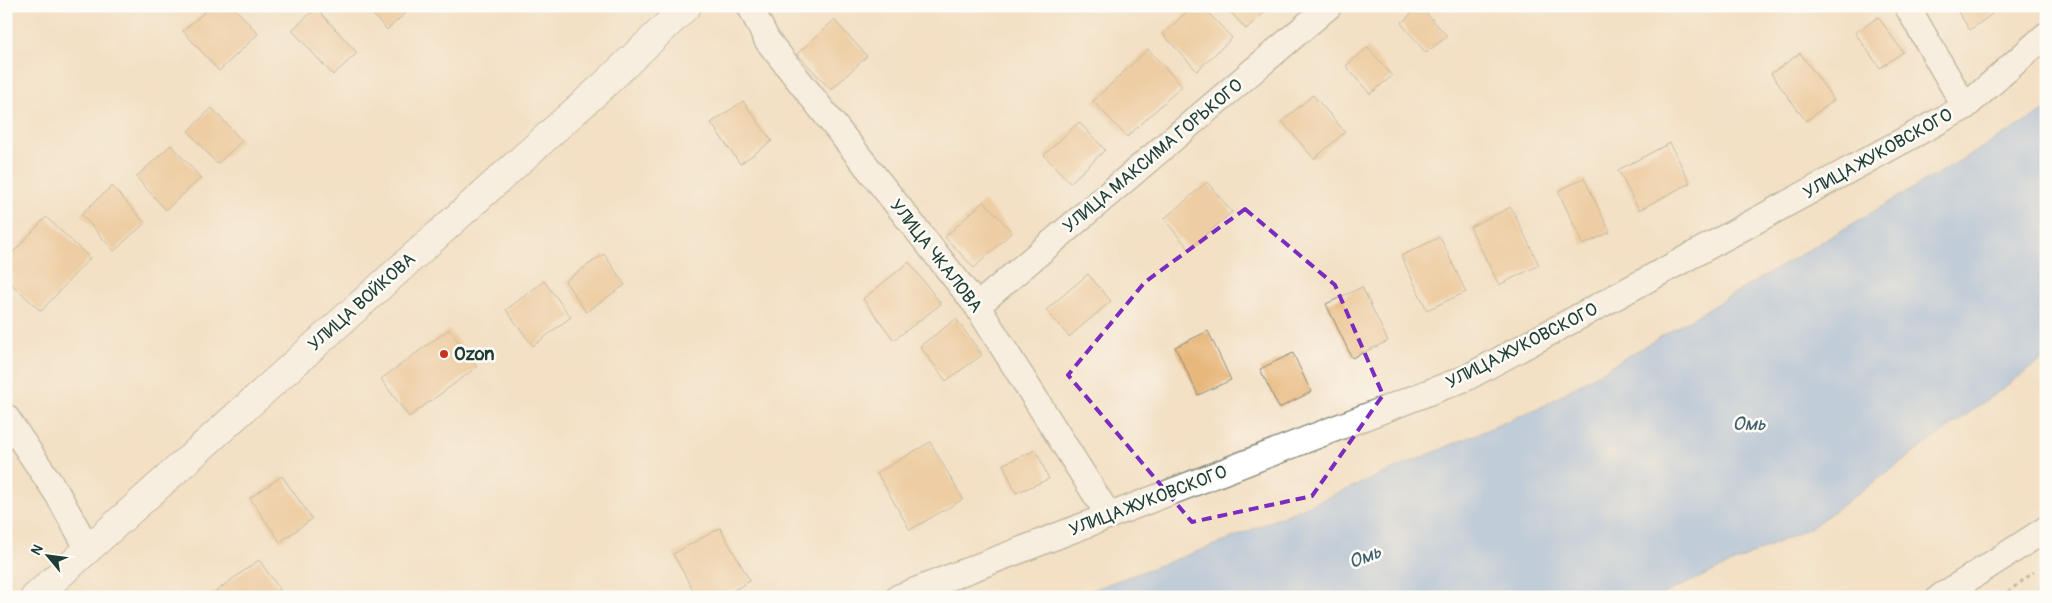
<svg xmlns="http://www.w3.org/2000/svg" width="2052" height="603" font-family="Pangolin,sans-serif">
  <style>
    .water { fill: #84b3ee; stroke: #527891 }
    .building { fill: #e8b77b }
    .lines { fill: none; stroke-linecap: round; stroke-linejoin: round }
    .minor-casing { stroke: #898e7c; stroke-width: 28 }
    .secondary-casing { stroke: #898e7c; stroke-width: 30 }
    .path { stroke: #898e7c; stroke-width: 3; stroke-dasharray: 4 4; stroke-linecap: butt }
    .minor { stroke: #fff; stroke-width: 25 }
    .secondary { stroke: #fff; stroke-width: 28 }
    .marked { fill: none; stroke: #7b2cbf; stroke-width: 4; stroke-dasharray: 10 6; stroke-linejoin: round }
    .poi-dot { fill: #c8321e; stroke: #fdfcf7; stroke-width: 2 }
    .labels { text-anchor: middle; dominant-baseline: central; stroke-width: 5; stroke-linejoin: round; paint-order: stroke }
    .street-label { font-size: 18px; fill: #1f3d34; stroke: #fdfcf7 }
    .poi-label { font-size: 18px; font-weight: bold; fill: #1f3d34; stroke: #fdfcf7; text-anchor: start }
    .water-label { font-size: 19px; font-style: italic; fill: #3d606c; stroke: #fdfcf7 }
  </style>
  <rect width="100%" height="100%" fill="#fdfcf7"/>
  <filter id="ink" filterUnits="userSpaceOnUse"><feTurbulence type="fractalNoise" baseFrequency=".02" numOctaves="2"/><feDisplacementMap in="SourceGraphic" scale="10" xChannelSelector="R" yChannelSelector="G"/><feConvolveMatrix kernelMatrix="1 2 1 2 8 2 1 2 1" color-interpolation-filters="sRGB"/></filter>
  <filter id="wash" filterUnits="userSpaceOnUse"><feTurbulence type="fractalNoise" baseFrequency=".0096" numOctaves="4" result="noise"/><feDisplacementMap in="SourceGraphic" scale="20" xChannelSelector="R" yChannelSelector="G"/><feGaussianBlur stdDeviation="1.12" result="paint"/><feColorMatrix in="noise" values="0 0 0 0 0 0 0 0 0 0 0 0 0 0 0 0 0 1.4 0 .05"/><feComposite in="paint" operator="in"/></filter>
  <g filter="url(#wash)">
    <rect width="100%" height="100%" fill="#f3e0c5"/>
    <path class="water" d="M2046 110V357L1812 527 1657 597H1073L1220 543 1543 406Z"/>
    <g id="blocks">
      <path class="building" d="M211 6H233L258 34 219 71 183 31Z
        M365 6H409L411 8 387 30Z
        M1193 6H1202L1232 38 1197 71 1163 34Z
        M1225 6H1271L1246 29Z
        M1420 6 1447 36 1426 53 1401 23Z
        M1954 6H1987L1992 14 1970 30Z
        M316 8 357 53 333 75 292 30Z
        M1878 17 1903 52 1880 68 1855 33Z
        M834 20 867 56 831 90 797 54Z
        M1368 47 1392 76 1370 94 1346 66Z
        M1148 49 1182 86 1127 137 1093 101Z
        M1800 53 1834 100 1806 121 1771 74Z
        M1313 95 1345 132 1314 159 1282 121Z
        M743 101 772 141 740 164 711 123Z
        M212 108 242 141 217 164 188 131Z
        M1079 122 1105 150 1070 183 1044 155Z
        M1670 143 1690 183 1639 210 1618 170Z
        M171 145 201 178 166 210 136 177Z
        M1584 178 1610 232 1583 245 1558 191Z
        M1207 182 1232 212 1189 249 1164 219Z
        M112 186 145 223 114 251 81 214Z
        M984 201 1012 232 974 268 945 237Z
        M1511 207 1539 265 1499 285 1470 227Z
        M46 217 90 258 41 311 6 279V260Z
        M1440 237 1466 292 1427 310 1401 256Z
        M604 254 625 285 586 312 565 281Z
        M909 262 941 304 894 340 863 299Z
        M1088 274 1111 301 1069 337 1046 310Z
        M544 281 571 317 533 346 506 310Z
        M1362 287 1388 341 1352 358 1326 304Z
        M956 319 982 355 946 381 920 346Z
        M449 329 477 367 409 417 381 379Z
        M1208 331 1231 380 1198 395 1175 347Z
        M1293 353 1311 392 1279 408 1260 369Z
        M930 442 963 499 910 530 877 473Z
        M1036 450 1049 479 1016 493 1003 464Z
        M282 476 312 519 280 542 250 498Z
        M720 528 750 581 722 597H697L673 554Z
        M259 560 285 597H208Z"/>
    </g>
  </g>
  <g filter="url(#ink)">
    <use href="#blocks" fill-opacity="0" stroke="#898e7c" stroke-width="1"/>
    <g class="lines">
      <defs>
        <path id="minor" d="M750 6 767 40 977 306 1109 516
          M1907 6 1965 107
          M977 306 1329 6
          M6 417 58 495 88 549
          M899 597 1466 378 1965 107 2046 35
          M1940 597 2046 529"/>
        <path id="secondary" d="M35 597 603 86 687 6"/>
      </defs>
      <use href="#minor" class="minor-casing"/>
      <use href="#secondary" class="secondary-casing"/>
      <path class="path" d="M2001 597 2034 572"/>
      <use href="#minor" class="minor"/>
      <use href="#secondary" class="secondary"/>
    </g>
  </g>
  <path d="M0 0H2052V603H0ZM1245 209 1335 285 1383 395 1312 496 1192 522 1068 375 1145 282Z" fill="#f3e0c5" fill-opacity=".55" fill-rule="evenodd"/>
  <path class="marked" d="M1245 209 1335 285 1383 395 1312 496 1192 522 1068 375 1145 282Z"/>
  <circle class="poi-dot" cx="444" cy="354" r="5"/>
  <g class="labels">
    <g class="street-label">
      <text transform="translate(1878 154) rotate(-29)">УЛИЦА ЖУКОВСКОГО</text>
      <text transform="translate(1153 156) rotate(-40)">УЛИЦА МАКСИМА ГОРЬКОГО</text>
      <text transform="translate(936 256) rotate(52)">УЛИЦА ЧКАЛОВА</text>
      <text transform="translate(362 302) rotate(-42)">УЛИЦА ВОЙКОВА</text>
      <text transform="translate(1522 346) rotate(-27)">УЛИЦА ЖУКОВСКОГО</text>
      <text transform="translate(1148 501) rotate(-21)">УЛИЦА ЖУКОВСКОГО</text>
    </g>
    <g class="poi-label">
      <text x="454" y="354">Ozon</text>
    </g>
    <g class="water-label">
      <text x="1749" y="424">Омь</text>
      <text transform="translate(1365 557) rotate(-22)">Омь</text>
    </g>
  </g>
  <rect width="2052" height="603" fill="none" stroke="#fdfcf7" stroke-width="25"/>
  <g transform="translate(48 556) rotate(299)" stroke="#fdfcf7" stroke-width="4" paint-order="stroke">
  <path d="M0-4L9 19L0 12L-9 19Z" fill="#1f3d34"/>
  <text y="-8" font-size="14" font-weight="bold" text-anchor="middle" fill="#1f3d34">N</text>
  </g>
</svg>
